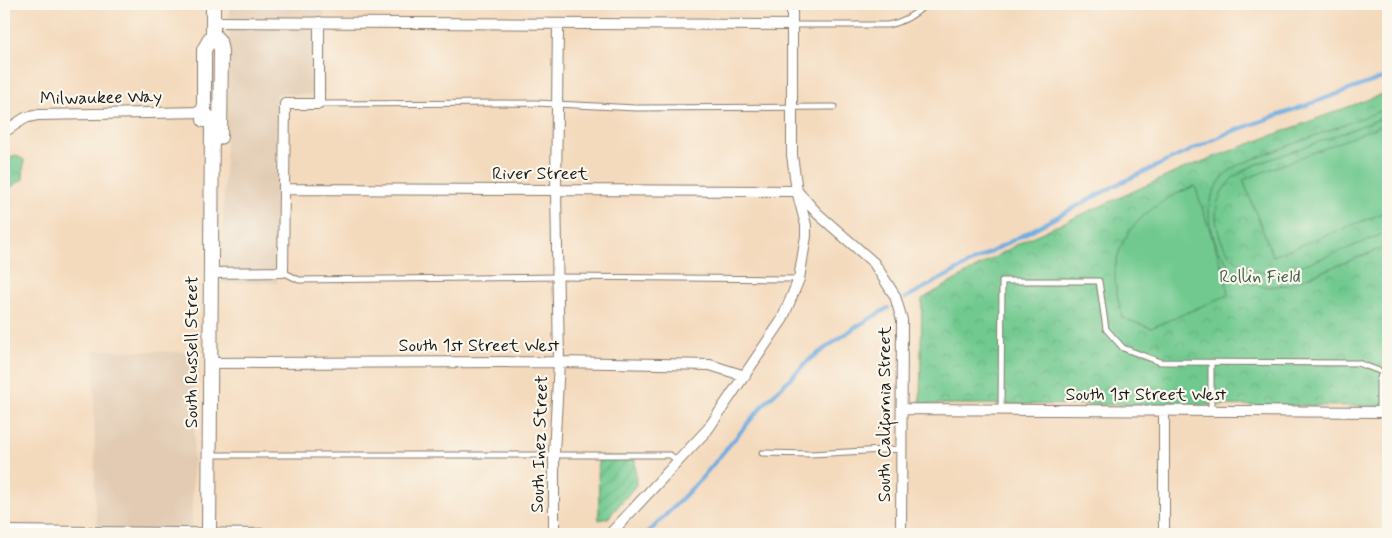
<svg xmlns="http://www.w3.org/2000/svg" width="1392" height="538" font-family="Mynerve,sans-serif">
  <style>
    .built { fill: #e2cbb2 }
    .park { fill: url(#park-crowns); stroke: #467256 }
    .garden { fill: url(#garden-furrows); stroke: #467256 }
    .pitch { fill: #71c98f; stroke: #467256 }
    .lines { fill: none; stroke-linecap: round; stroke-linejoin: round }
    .stream { stroke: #6eace0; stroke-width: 4 }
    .service-casing { stroke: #887b6c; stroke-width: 7 }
    .minor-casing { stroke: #887b6c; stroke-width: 12 }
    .secondary-casing { stroke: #887b6c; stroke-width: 16 }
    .service { stroke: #fff; stroke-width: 5 }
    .minor { stroke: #fff; stroke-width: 10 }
    .secondary { stroke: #fff; stroke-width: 14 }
    .labels { text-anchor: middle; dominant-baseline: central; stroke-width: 4.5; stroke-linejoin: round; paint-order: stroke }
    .street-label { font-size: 18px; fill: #1c1c1c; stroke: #fbf7ec }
    .park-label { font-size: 18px; fill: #3e614a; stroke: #fbf7ec }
  </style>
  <defs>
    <pattern id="park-crowns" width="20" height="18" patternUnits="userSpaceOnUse" patternTransform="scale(1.25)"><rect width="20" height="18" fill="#71c98f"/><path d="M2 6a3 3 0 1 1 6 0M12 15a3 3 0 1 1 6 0" fill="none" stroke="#61ac7b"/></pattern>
    <pattern id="garden-furrows" width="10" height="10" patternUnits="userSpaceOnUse" patternTransform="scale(1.25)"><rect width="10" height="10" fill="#71c98f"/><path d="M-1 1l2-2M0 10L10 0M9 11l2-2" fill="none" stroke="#61ac7b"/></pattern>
  </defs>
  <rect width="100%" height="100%" fill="#fbf7ec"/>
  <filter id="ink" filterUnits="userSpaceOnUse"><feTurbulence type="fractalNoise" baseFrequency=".02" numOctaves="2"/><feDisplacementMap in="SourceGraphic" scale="10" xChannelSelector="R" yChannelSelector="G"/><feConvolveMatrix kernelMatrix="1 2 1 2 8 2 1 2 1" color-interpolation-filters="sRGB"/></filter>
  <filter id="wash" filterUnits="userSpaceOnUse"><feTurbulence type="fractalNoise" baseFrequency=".0096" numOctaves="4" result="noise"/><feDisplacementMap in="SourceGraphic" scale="20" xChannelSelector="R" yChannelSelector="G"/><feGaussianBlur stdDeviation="1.12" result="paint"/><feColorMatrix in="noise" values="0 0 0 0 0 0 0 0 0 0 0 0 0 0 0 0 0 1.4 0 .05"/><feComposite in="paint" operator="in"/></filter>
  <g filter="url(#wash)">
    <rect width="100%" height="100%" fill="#f4dabd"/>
    <path class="built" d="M230 4H324L325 94H276L277 283H221Z
      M94 350 197 352 191 534 99 532 95 506Z"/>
    <path class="park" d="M1388 92V406L920 404 922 299 1025 240 1185 168Z
      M15 155 24 160 23 179 4 192V163Z"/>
    <path class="garden" d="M598 457H635L636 485 608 518 599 520Z"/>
    <path class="pitch" d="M1388 108V116C1355 128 1322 141 1288 153 1270 160 1248 165 1233 178 1218 192 1213 210 1218 230 1222 250 1240 270 1262 272 1290 275 1359 243 1388 232V246L1287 285C1276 286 1262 288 1252 284 1224 272 1202 227 1211 198 1216 184 1225 173 1238 165Z
      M1388 123V211L1273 256 1243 180Z
      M1195 186 1226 279 1228 295 1151 328 1122 318C1120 306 1116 292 1115 280 1113 232 1154 201 1195 186Z"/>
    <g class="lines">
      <path class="stream" d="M905 298 1120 183 1228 133 1388 76
        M647 534 700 480 765 403 810 359 854 328 888 308"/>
    </g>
  </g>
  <g filter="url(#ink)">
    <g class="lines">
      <defs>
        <path id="service" d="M792 25H888C904 22 915 15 926 4
          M319 104 536 103 636 108 834 107
          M283 272 299 280 558 277 798 279
          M1211 363V412
          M1001 410 1002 281H1099L1106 329 1123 348 1160 362 1358 363 1382 372
          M1379 411V381L1382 372 1388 369
          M762 453 811 454 902 449
          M210 455H670L678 461"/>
        <path id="minor" d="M792 4V155L797 191 818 214 874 263 895 296 902 320 901 534
          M213 22 792 25
          M4 132 25 118 38 115 204 112
          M284 189 797 191 806 225V236L799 279 782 320 708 429 610 534
          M211 273 283 272 285 104H319V22
          M210 363 559 362 710 365 745 376
          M903 409 1388 412
          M4 531 267 534
          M554 534V453L559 362 556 190 558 25
          M1164 534V411"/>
        <path id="secondary" d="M213 4V34L219 41 221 51 220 137
          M204 112 212 122 209 534
          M204 120V50L213 34"/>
      </defs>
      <use href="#service" class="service-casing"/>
      <use href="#minor" class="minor-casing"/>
      <use href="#secondary" class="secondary-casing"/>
      <use href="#service" class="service"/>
      <use href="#minor" class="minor"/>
      <use href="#secondary" class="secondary"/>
    </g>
  </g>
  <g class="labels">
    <g class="street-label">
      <text transform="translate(101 98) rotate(-1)">Milwaukee Way</text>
      <text x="540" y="174">River Street</text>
      <text x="479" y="346">South 1st Street West</text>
      <text transform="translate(192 352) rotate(-90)">South Russell Street</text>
      <text x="1146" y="395">South 1st Street West</text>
      <text transform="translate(885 414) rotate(-90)">South California Street</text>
      <text transform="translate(540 444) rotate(-88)">South Inez Street</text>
    </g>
    <g class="park-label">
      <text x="1260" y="277">Rollin Field</text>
    </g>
  </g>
  <rect width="1392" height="538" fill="none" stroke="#fbf7ec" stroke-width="20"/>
</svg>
